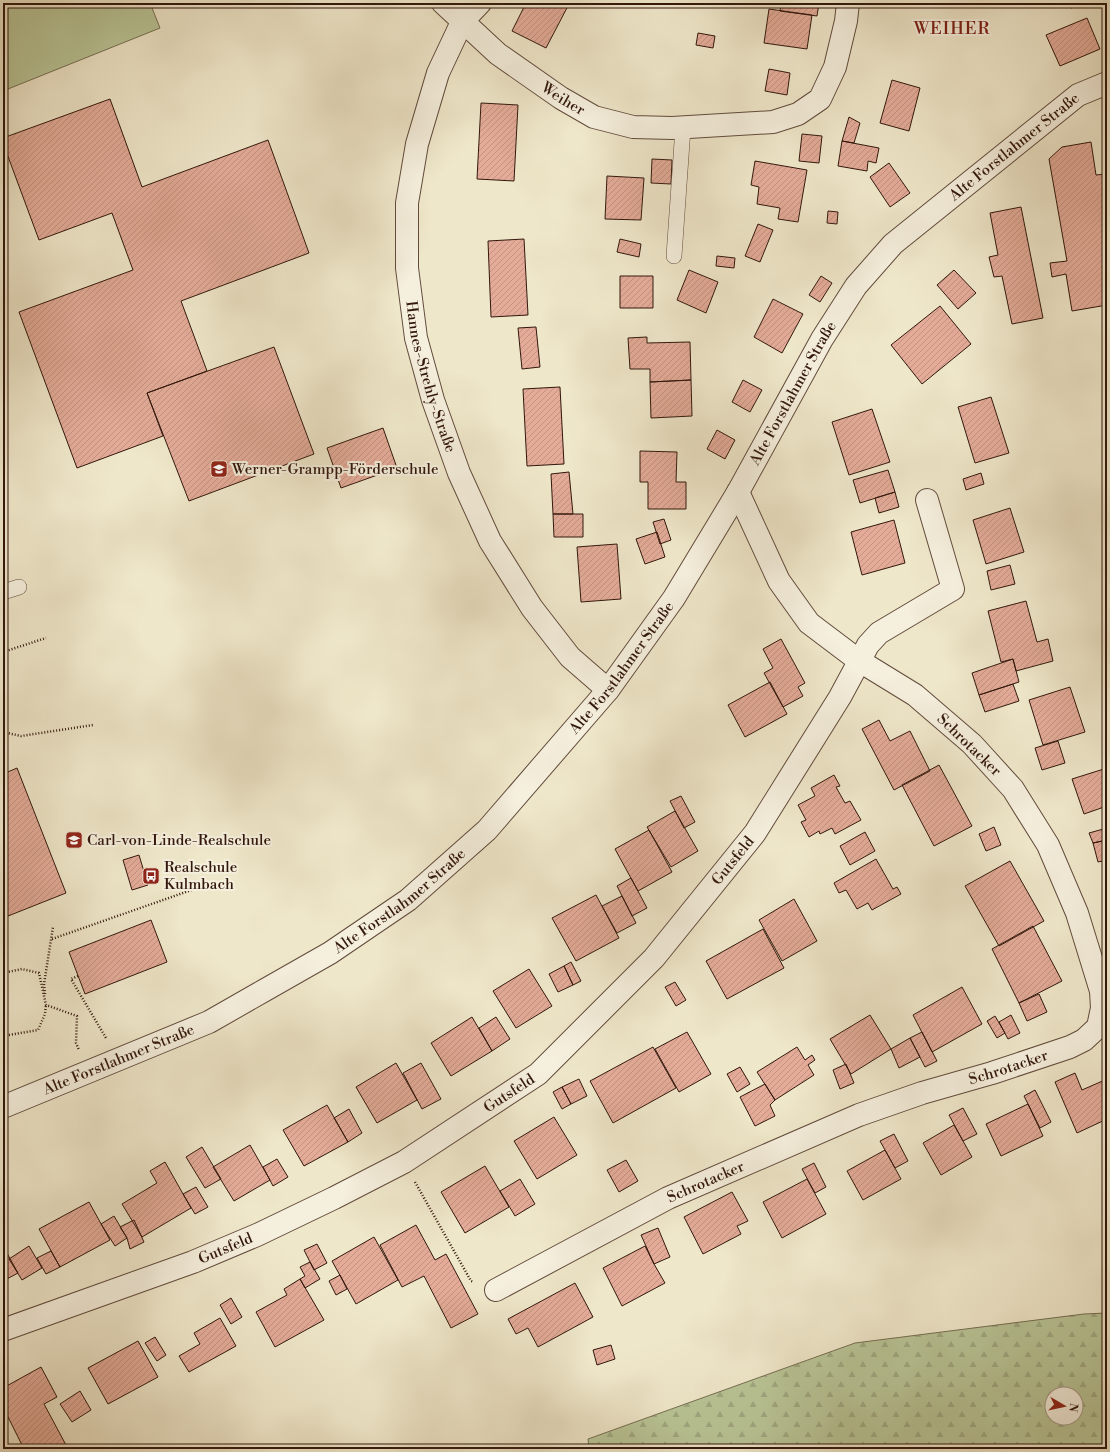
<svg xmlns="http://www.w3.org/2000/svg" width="1110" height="1452" font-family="'Libre Bodoni',serif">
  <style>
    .forest { fill: url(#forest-firs); stroke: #766e52; fill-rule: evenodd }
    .garden { fill: #b9c597; stroke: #766e52 }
    .building { fill: url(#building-hatch); stroke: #32170c }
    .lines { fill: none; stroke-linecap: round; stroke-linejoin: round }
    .lane-casing { stroke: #614b3c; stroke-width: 16 }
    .street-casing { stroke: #614b3c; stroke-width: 24 }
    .path { stroke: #32170c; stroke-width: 2.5; stroke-dasharray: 1 2; stroke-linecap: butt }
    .lane { stroke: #f5efdd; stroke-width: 15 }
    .street { stroke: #f5efdd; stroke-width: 22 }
    .labels { text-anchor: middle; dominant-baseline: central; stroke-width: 4; stroke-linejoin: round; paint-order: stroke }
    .street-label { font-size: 15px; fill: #32170c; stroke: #f5efdd }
    .poi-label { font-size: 15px; fill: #32170c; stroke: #f5efdd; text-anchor: start }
    .quarter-label { font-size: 17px; letter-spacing: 1px; fill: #7a1f14; stroke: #f5efdd }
  </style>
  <defs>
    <pattern id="forest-firs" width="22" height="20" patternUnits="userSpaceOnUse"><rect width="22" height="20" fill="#b9c597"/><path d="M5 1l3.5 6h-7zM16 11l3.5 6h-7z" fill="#a0a881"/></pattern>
    <pattern id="building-hatch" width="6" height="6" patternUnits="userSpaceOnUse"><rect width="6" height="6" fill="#e3ab98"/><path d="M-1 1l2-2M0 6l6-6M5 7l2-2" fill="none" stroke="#c39282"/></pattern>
  </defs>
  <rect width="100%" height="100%" fill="#efe7ca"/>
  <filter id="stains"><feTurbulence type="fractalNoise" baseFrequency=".005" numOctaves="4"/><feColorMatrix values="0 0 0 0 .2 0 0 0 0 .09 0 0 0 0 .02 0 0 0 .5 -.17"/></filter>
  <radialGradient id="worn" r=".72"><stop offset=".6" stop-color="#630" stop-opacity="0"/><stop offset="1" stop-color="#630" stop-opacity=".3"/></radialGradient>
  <path class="forest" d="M1107 1313V1449H589L588 1439 855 1343 1084 1314ZM1052 1394H1076V1418H1052Z"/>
  <path class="garden" d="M3 3H150L160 28 3 91Z"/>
  <path class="building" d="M526 3 569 4 546 48 512 31Z
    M781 3H819L817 16 780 11Z
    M1069 3H1086L1071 8Z
    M769 9 812 15 807 49 764 43Z
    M1087 18 1100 49 1060 66 1046 35Z
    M698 33 715 36 713 48 696 45Z
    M769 69 790 73 787 95 765 91Z
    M892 80 920 88 909 131 880 123Z
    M110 99 142 187 268 140 309 253 181 301 207 371 147 393 163 436 77 468 19 312 133 270 112 213 39 240 3 143V138Z
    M481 103 518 105 514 181 477 179Z
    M849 117 860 123 854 143 842 141Z
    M802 134 822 136 819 163 799 161Z
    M842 141 879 148 876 163 868 161 867 171 838 166Z
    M1091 142 1096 175 1107 174V305L1072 311 1066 274 1052 277 1050 263 1067 261 1049 159 1062 147Z
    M652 159 672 160 671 184 651 183Z
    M755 161 807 170 798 222 778 219 780 208 757 204 759 187 751 185Z
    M889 163 910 193 890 207 870 177Z
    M607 176 644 178 641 220 605 219Z
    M1021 207 1043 318 1012 324 1002 276 994 277 989 257 998 255 990 213Z
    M828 211 838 212 837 224 827 223Z
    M758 224 773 230 760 262 745 256Z
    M524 239 528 315 491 317 488 241Z
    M620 239 641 244 639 257 617 252Z
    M717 256 735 258 734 268 716 266Z
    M689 270 718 282 706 313 677 300Z
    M954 270 976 293 958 309 937 285Z
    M620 276H653V308H620Z
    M821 276 832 283 820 302 809 295Z
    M773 299 803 314 782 353 754 337Z
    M940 306 971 344 922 384 891 345Z
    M536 327 540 367 522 369 518 328Z
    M647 337V343L690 342 691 380 650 382V369H630L628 338Z
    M274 347 314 454 189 501 147 393Z
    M691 380 692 416 651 418 650 382Z
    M743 380 762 390 750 412 732 402Z
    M560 387 564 464 527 466 523 389Z
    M991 397 1009 453 975 463 958 407Z
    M872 409 890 462 849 475 832 422Z
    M383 428 397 468 341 488 327 448Z
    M717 430 735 440 725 459 707 449Z
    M640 451 677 452 676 482H686V509H648V482H640Z
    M888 470 895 492 860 503 853 480Z
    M569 472 573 514H553L551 474Z
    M981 473 984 484 966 490 963 479Z
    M895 492 899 507 879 513 875 498Z
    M1010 508 1024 552 986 564 973 520Z
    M553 514H583V537H554Z
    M664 519 671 540 660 544 653 522Z
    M894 520 905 563 862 575 851 532Z
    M657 532 665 557 645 564 636 539Z
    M617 544 621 599 581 602 577 547Z
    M1010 565 1015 584 991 590 987 571Z
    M1026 601 1037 642 1048 639 1053 661 1016 671 1013 659 1001 662 988 611Z
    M781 639 805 683 798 687 803 696 783 707 764 673 773 668 763 649Z
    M1013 659 1019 682 979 695 972 673Z
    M770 682 787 714 745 737 728 705Z
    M1013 684 1019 701 985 712 979 695Z
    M1070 687 1085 732 1043 745 1029 700Z
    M879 720 890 741 910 731 930 771 894 790 862 729Z
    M1058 741 1065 763 1042 770 1035 748Z
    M939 765 972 826 934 846 902 785Z
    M17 768 66 893 3 918V774Z
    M1107 768V806L1084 814 1072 779Z
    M834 775 840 786 836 787 845 803 850 801 861 820 835 834 832 828 820 834 819 831 809 837 801 822 806 820 798 805 815 796 811 788Z
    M681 796 695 822 684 828 670 801Z
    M675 811 698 851 671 867 647 827Z
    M994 827 1001 845 986 851 979 834Z
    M1107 828V840L1093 843 1089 833Z
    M649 830 672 872 638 891 615 849Z
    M865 832 875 851 850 865 840 846Z
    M1107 840V860L1098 862 1093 843Z
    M139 855 148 885 132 890 123 860Z
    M876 859 893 889 897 887 901 894 872 910 868 903 857 909 846 890 839 893 834 883Z
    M1010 861 1044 921 999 946 965 886Z
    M631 878 647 908 632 916 617 886Z
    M596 895 619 938 576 961 552 918Z
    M622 896 636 923 617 933 602 906Z
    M794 899 817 941 782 961 759 920Z
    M151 920 167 962 85 994 69 952Z
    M1033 926 1062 981 1019 1003 992 949Z
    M763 929 784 968 727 999 706 961Z
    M571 962 581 981 573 985 564 966Z
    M564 966 573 985 558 992 549 974Z
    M529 969 552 1006 516 1028 493 991Z
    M675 982 686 1000 676 1006 665 987Z
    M962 987 982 1024 932 1052 913 1015Z
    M1039 994 1047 1012 1027 1021 1019 1003Z
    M870 1015 891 1049 851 1074 830 1039Z
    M1011 1015 1020 1033 1008 1039 999 1022Z
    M995 1016 1005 1033 997 1038 987 1021Z
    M472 1017 492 1051 451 1076 431 1043Z
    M496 1017 510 1039 492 1051 479 1028Z
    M687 1032 711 1074 679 1092 655 1049Z
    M922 1032 937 1061 925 1067 910 1038Z
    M910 1038 920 1057 899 1068 891 1049Z
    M653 1047 676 1088 613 1123 590 1081Z
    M797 1047 805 1060 812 1055 815 1060 808 1065 814 1075 775 1100 757 1072Z
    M396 1063 417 1100 377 1123 356 1087Z
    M421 1063 441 1099 422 1109 403 1073Z
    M846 1064 854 1083 840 1089 833 1070Z
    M740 1067 750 1084 737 1092 727 1074Z
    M1107 1069V1079L1103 1071Z
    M1075 1073 1082 1090 1107 1079V1119L1077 1133 1055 1082Z
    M579 1079 587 1096 571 1104 562 1087Z
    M765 1084 775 1100 770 1105 775 1116 755 1126 740 1097Z
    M562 1087 571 1104 562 1109 553 1092Z
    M1035 1090 1051 1122 1040 1128 1024 1096Z
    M1028 1104 1043 1136 1001 1156 986 1124Z
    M327 1105 348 1142 304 1166 283 1130Z
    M963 1108 977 1134 963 1141 949 1115Z
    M349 1109 362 1133 348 1142 334 1118Z
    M554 1117 577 1155 537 1179 514 1141Z
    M954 1125 972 1157 941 1175 923 1143Z
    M894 1134 908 1161 895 1168 880 1141Z
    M250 1145 270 1180 234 1201 213 1167Z
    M202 1147 221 1179 205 1188 186 1157Z
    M885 1150 901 1179 863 1200 847 1171Z
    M277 1159 288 1177 273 1186 263 1167Z
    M626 1160 638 1181 619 1192 607 1170Z
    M165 1162 191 1208 142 1237 122 1204 157 1183 150 1171Z
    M814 1163 826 1187 815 1193 802 1169Z
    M485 1166 509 1207 465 1233 441 1192Z
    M520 1179 535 1204 515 1216 500 1191Z
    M807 1179 826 1214 782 1238 763 1202Z
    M196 1187 208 1207 195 1214 183 1194Z
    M732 1192 748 1221 737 1226 741 1234 703 1254 684 1217Z
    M89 1202 110 1240 60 1267 39 1229Z
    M114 1216 127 1238 115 1246 101 1224Z
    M134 1220 144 1242 130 1249 127 1238 120 1227Z
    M416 1225 435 1260 446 1254 478 1314 451 1328 424 1276 402 1287 380 1245Z
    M658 1228 670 1257 654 1264 641 1235Z
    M374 1237 398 1280 356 1304 332 1261Z
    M317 1244 327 1263 314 1270 304 1250Z
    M3 1246 18 1273 3 1281Z
    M29 1246 42 1268 22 1280 9 1259Z
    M645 1246 654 1264 665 1283 622 1306 603 1268Z
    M51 1251 60 1267 46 1274 37 1258Z
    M310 1262 320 1279 305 1288 300 1279 305 1276 300 1267Z
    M340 1275 347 1289 336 1295 329 1281Z
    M300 1279 324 1320 275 1347 256 1312 287 1295 284 1289Z
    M575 1283 593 1317 538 1347 528 1328 516 1334 508 1319Z
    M231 1298 242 1317 231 1324 220 1305Z
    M220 1318 236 1346 189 1372 179 1356 200 1344 194 1333Z
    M155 1337 166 1355 157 1361 145 1343Z
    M138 1341 158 1377 108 1404 88 1368Z
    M611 1345 615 1359 597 1365 593 1350Z
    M41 1367 57 1397 44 1404 66 1445 58 1449H24L3 1407V1388Z
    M80 1391 91 1410 72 1422 60 1404Z"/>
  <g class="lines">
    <defs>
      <path id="lane" d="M674 256 683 128
        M3 592 19 587"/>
      <g id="street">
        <path id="s1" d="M443 3 498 54 561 98 594 117 633 127 672 128 773 122 798 114 820 99 835 67 846 21 848 3"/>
        <path id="s2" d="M480 3 462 22 438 73 417 144 407 203V268L416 338 433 400 459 473 490 541 532 608 570 657 608 690"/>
        <path id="s3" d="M3 1107 209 1022 265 990 330 953 408 900 487 830 608 690 674 598 738 492 822 339 856 286 893 244 1078 95 1107 83"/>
        <path id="s4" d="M496 1290 668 1198 859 1115 922 1093 992 1073 1070 1047 1084 1040 1098 1027 1102 1008 1101 991 1077 913 1048 845 1013 789 972 744 915 695 858 660 809 623 779 581 738 492"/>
        <path id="s5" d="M3 1330 193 1262 257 1235 334 1198 404 1162 538 1074 654 958 755 833 840 697 868 645 879 633 953 589 927 500"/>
      </g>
    </defs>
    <use href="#lane" class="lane-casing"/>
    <use href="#street" class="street-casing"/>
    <path class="path" d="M3 652 46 638
      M3 732 21 736 93 725
      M52 939 200 887
      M3 973 22 969 39 973 46 1005 77 1016 76 1043 79 1050
      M78 976 71 979 106 1038
      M45 994 44 984 53 927
      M3 1036 38 1030 45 1014 46 1005
      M415 1182 471 1281 474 1282"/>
    <use href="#lane" class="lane"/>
    <use href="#street" class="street"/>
  </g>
  <defs>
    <symbol id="school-square" viewBox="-11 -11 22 22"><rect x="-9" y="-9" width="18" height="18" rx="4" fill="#8f2418" stroke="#f5efdd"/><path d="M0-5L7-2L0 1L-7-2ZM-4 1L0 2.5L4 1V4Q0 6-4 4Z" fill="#fff"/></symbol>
    <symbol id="bus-square" viewBox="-11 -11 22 22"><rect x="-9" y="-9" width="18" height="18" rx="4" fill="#8f2418" stroke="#f5efdd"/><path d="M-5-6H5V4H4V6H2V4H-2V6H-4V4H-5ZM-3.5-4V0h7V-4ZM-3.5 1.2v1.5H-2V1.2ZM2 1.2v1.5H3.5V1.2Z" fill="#fff"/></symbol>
  </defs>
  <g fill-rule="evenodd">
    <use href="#school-square" x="209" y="459" width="20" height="20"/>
    <use href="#school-square" x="64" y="830" width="20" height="20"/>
    <use href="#bus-square" x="141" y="866" width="20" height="20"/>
  </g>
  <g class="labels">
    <g class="street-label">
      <text stroke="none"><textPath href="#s1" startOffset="154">Weiher</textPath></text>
      <text stroke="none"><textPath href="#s3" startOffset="1433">Alte Forstlahmer Straße</textPath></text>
      <text stroke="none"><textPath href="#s2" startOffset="393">Hannes-Strehly-Straße</textPath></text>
      <text stroke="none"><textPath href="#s3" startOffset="1097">Alte Forstlahmer Straße</textPath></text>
      <text stroke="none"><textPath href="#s3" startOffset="773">Alte Forstlahmer Straße</textPath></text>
      <text transform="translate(969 745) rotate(44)">Schrotacker</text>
      <text stroke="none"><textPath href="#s5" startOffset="885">Gutsfeld</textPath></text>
      <text stroke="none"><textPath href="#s3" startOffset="449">Alte Forstlahmer Straße</textPath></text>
      <text stroke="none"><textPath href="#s3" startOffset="125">Alte Forstlahmer Straße</textPath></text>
      <text stroke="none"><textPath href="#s4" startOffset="560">Schrotacker</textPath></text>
      <text stroke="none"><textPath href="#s5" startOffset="561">Gutsfeld</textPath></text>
      <text stroke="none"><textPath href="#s4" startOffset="236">Schrotacker</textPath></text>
      <text stroke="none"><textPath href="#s5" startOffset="237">Gutsfeld</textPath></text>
    </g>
    <g class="poi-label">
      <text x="232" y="469">Werner-Grampp-Förderschule</text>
      <text x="87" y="840">Carl-von-Linde-Realschule</text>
      <text x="164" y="867">Realschule<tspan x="164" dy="17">Kulmbach</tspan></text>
    </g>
    <g class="quarter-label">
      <text x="952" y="29">WEIHER</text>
    </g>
  </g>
  <rect width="1110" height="1452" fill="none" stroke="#efe7ca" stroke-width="16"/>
  <rect x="4" y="4" width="1102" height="1444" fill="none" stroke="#32170c" stroke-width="2"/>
  <rect x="8" y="8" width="1094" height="1436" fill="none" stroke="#32170c"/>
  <g transform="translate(1064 1406) rotate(99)"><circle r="19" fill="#f5efdd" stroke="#a79989"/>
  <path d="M0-3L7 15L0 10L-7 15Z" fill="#8f2418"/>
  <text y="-6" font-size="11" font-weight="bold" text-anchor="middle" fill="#32170c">N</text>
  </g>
  <rect width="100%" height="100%" filter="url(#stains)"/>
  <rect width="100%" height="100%" fill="url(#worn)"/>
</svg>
